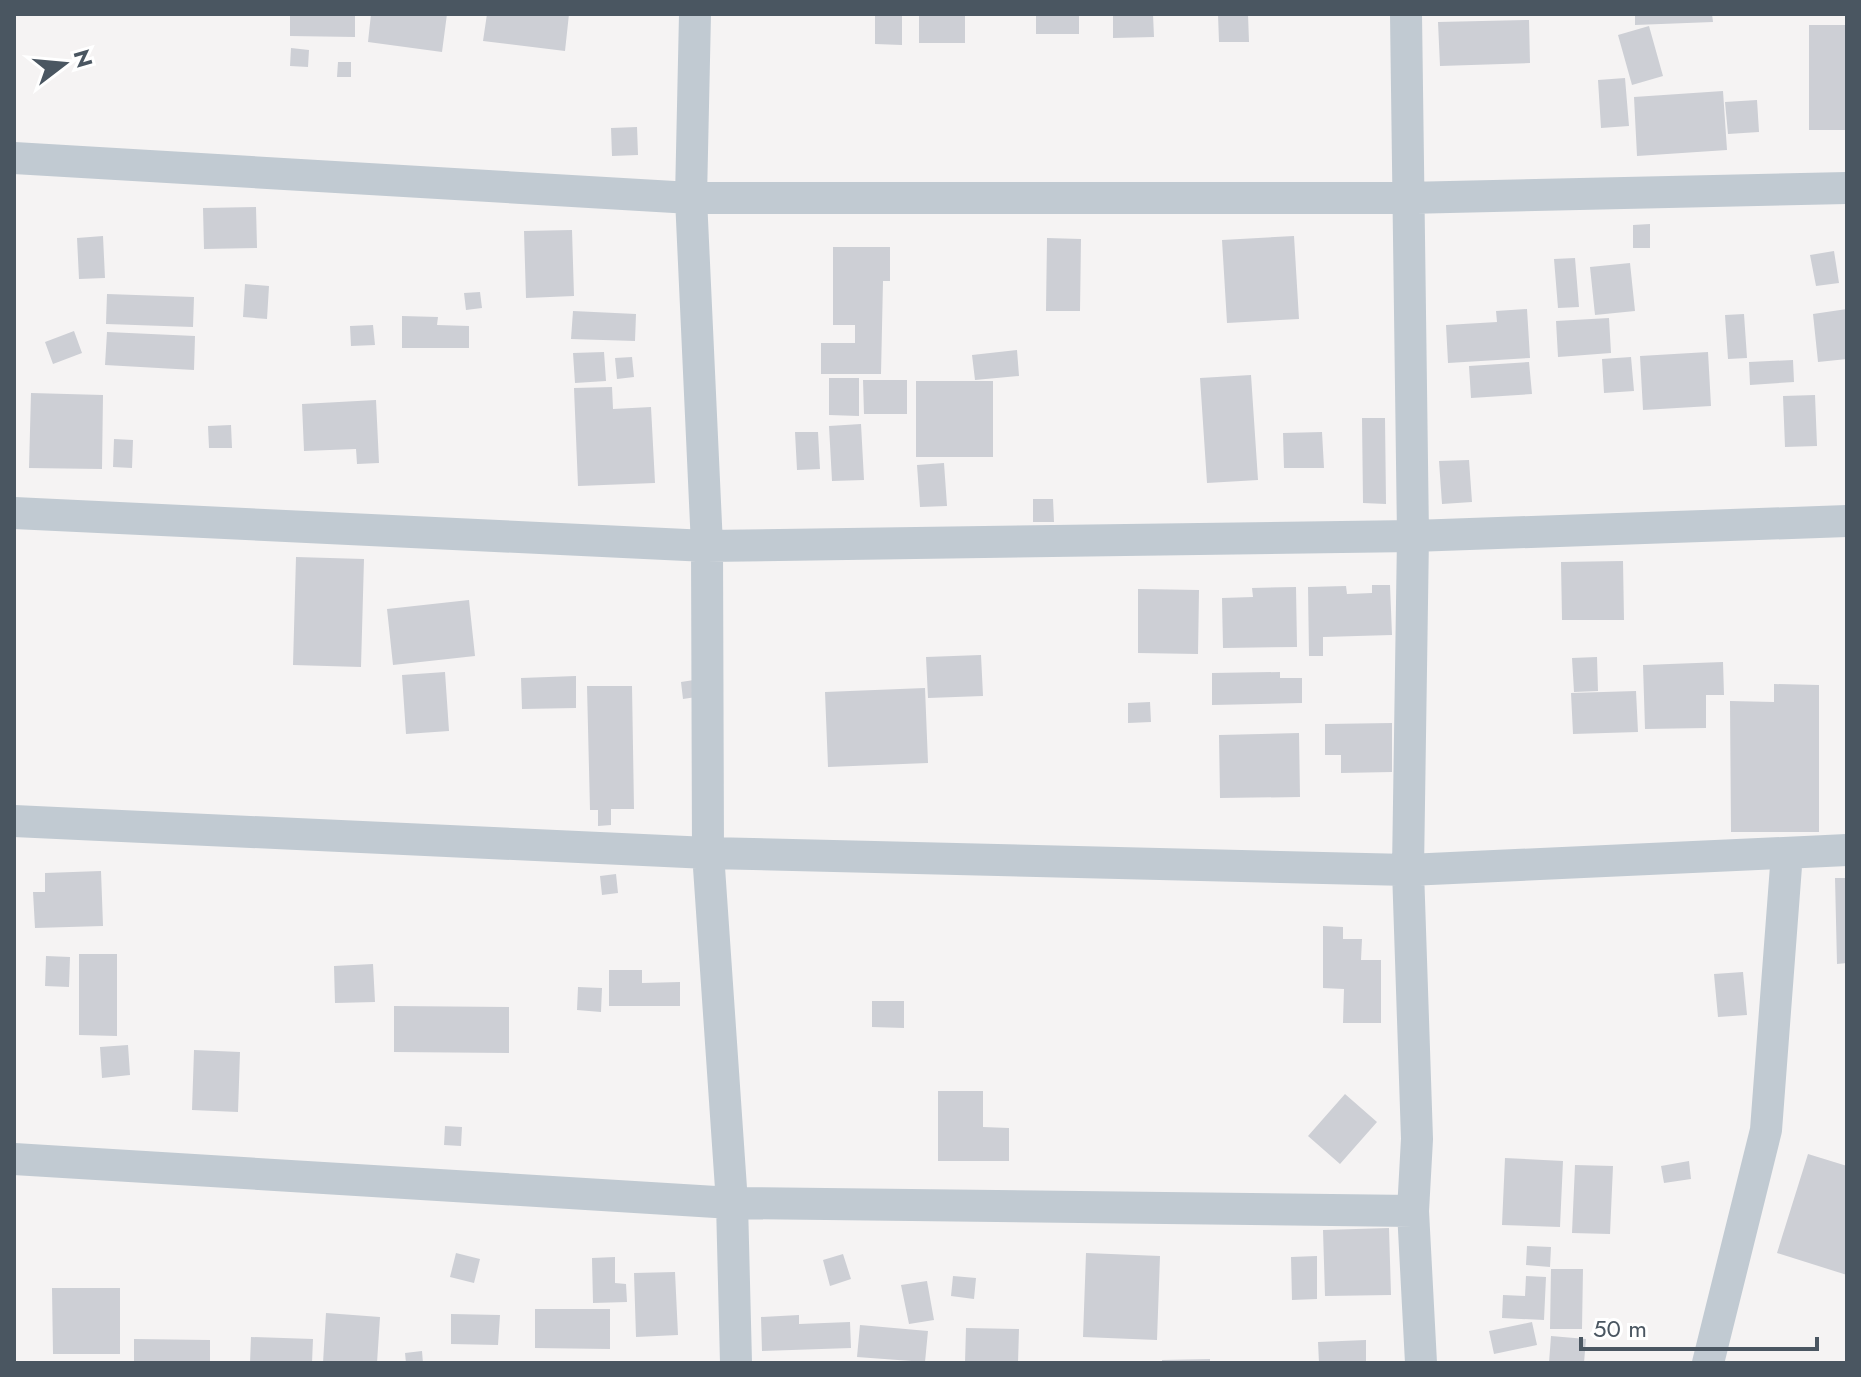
<svg xmlns="http://www.w3.org/2000/svg" width="1861" height="1377" font-family="Jost,sans-serif">
  <style>
    .building { fill: #cdcfd5 }
    .lines { fill: none; stroke-linecap: round; stroke-linejoin: round }
    .minor { stroke: #c1cad2; stroke-width: 32 }
  </style>
  <rect width="100%" height="100%" fill="#f5f3f3"/>
  <path class="building" d="M290 14H355V37L290 36Z
    M371 14H447L442 52 368 42Z
    M487 14H569L565 51 483 41Z
    M875 14H902V45L875 44Z
    M919 14H965V43H919Z
    M1036 14H1079V34H1036Z
    M1113 14H1153L1154 37 1113 38Z
    M1218 14H1248L1249 42H1219Z
    M1635 14H1712L1713 22 1635 25Z
    M1529 20 1530 63 1440 66 1438 22Z
    M1809 25H1847V130H1809Z
    M1649 26 1663 76 1632 85 1618 35Z
    M291 48 309 50 308 67 290 66Z
    M338 62H351V77H337Z
    M1625 78 1629 126 1601 128 1598 80Z
    M1723 91 1727 150 1637 156 1634 97Z
    M1757 100 1759 132 1728 134 1725 102Z
    M637 127 638 155 612 156 611 128Z
    M256 207 257 248 204 249 203 208Z
    M1650 224V248H1633V225Z
    M572 230 574 296 526 298 524 231Z
    M103 236 105 278 79 279 77 238Z
    M1294 236 1299 319 1227 323 1222 240Z
    M1047 238 1081 239 1080 311H1046Z
    M833 247H890V281H883L881 374H821V343H855V325H833Z
    M1834 251 1839 283 1816 286 1810 255Z
    M1575 258 1579 307 1558 308 1554 259Z
    M1630 263 1635 311 1595 315 1590 267Z
    M245 284 269 286 267 319 243 317Z
    M480 292 482 308 466 310 464 293Z
    M107 294 194 297 193 327 106 324Z
    M1527 309 1530 358 1448 363 1446 325 1497 322 1496 311Z
    M1847 309V359L1818 362 1813 314Z
    M573 311 636 314 635 341 571 339Z
    M1744 314 1747 358 1728 359 1725 315Z
    M402 316 438 317 437 325 469 326V348H402Z
    M1609 318 1611 353 1558 357 1556 321Z
    M373 325 375 345 351 346 350 326Z
    M74 331 82 353 53 364 45 342Z
    M107 332 195 336 194 370 105 365Z
    M1017 350 1019 376 975 380 972 355Z
    M604 352 606 381 575 383 573 353Z
    M1708 352 1711 406 1643 410 1640 356Z
    M632 357 634 377 617 379 615 358Z
    M1631 357 1634 391 1604 393 1602 359Z
    M1793 360 1794 382 1750 385 1749 362Z
    M1529 362 1532 394 1471 398 1469 366Z
    M1251 375 1258 480 1207 483 1200 378Z
    M829 378H859V416L829 415Z
    M863 380H907V414H864Z
    M916 381H993V457H916Z
    M612 387 613 409 651 407 655 483 578 486 574 388Z
    M31 393 103 395 102 469 29 468Z
    M1815 395 1817 446 1785 447 1783 396Z
    M376 400 379 463 357 464 356 449 304 451 302 404Z
    M1362 418H1385L1386 504 1363 503Z
    M861 424 864 480 832 481 829 426Z
    M231 425 232 448H209L208 426Z
    M795 432H818L820 469 797 470Z
    M1322 432 1324 468H1284L1283 433Z
    M114 439 133 440 132 468 113 467Z
    M1469 460 1472 502 1442 504 1439 461Z
    M944 463 947 506 920 507 917 465Z
    M1033 499H1053L1054 522H1033Z
    M296 557 364 559 361 667 293 665Z
    M1623 561 1624 620H1562L1561 562Z
    M1372 585H1390L1392 635 1323 637V656H1309L1308 587 1346 586 1347 594 1372 593Z
    M1296 587 1297 647 1223 648 1222 598 1253 597 1252 588Z
    M1138 589 1199 590 1198 654 1138 653Z
    M469 600 475 656 393 665 387 609Z
    M981 655 983 696 928 698 926 657Z
    M1597 657 1598 691 1574 692 1572 658Z
    M1723 662 1724 695H1706V728L1645 729 1643 665Z
    M445 672 449 731 406 734 402 675Z
    M1280 672V678H1302V703L1212 705V673Z
    M576 676V708L522 709 521 678Z
    M694 680 696 697 683 699 681 682Z
    M1774 684 1819 685V832H1731L1730 701 1774 702Z
    M587 686H632L634 809H611V825L598 826V810H590Z
    M925 688 928 763 828 767 825 692Z
    M1636 691 1638 732 1573 734 1571 693Z
    M1150 702 1151 722 1128 723V703Z
    M1392 723V772L1341 773V755H1325V724Z
    M1299 733 1300 797 1220 798 1219 735Z
    M101 871 103 926 35 928 33 892H45V873Z
    M616 874 618 893 602 895 600 876Z
    M1835 878H1847V963L1837 964Z
    M1323 926 1343 927V939H1362L1361 960H1381V1023H1343L1344 989 1323 988Z
    M79 954H117V1036L79 1035Z
    M46 956 70 957 69 987 45 986Z
    M373 964 375 1002 335 1003 334 966Z
    M609 970H642V983L680 982V1006H609Z
    M1743 972 1747 1015 1718 1017 1714 974Z
    M578 987 602 988 601 1012 577 1010Z
    M872 1001H904V1028L872 1027Z
    M394 1006 509 1007V1053L394 1052Z
    M128 1045 130 1075 102 1078 100 1047Z
    M194 1050 240 1052 238 1112 192 1110Z
    M938 1091H983V1127L1009 1128V1161H938Z
    M1345 1094 1377 1122 1340 1164 1308 1136Z
    M445 1126 462 1127 461 1146 444 1145Z
    M1808 1154 1847 1166V1275L1777 1253Z
    M1505 1158 1563 1161 1560 1227 1502 1225Z
    M1689 1161 1691 1179 1664 1183 1661 1166Z
    M1575 1165 1613 1166 1610 1234 1572 1233Z
    M1389 1228 1391 1295 1325 1296 1323 1230Z
    M1527 1246 1551 1247 1550 1267 1526 1265Z
    M456 1253 480 1259 474 1283 450 1277Z
    M1086 1253 1160 1256 1157 1340 1083 1337Z
    M843 1254 851 1279 830 1286 823 1260Z
    M1317 1256V1299L1292 1300 1291 1257Z
    M615 1257V1283L626 1284 627 1302 593 1303 592 1258Z
    M1551 1269H1583L1582 1329H1550Z
    M675 1272 678 1335 636 1337 634 1273Z
    M953 1276 976 1278 974 1299 951 1296Z
    M1526 1276 1546 1277 1544 1320 1502 1318 1503 1295 1525 1296Z
    M927 1281 934 1320 909 1324 901 1285Z
    M52 1288H120V1354H53Z
    M535 1309H610V1349L535 1348Z
    M326 1313 380 1317 377 1363H323Z
    M451 1314 500 1315 498 1345 451 1344Z
    M799 1315V1324L850 1322 851 1348 762 1351 761 1317Z
    M1532 1322 1537 1345 1494 1354 1489 1331Z
    M860 1325 928 1331 925 1362 857 1357Z
    M966 1328 1019 1329 1018 1363H965Z
    M1551 1336 1586 1339 1584 1363H1549Z
    M251 1337 313 1339 312 1363H250Z
    M134 1339 210 1340V1363H134Z
    M1366 1340V1363H1319L1318 1342Z
    M422 1351 423 1363H406L405 1353Z
    M1210 1359V1363H1162V1360Z"/>
  <g class="lines">
    <path class="minor" d="M695 14 691 198 707 546 708 853 732 1203 736 1363
      M1406 14 1413 536 1408 870 1417 1139 1413 1211 1421 1363
      M14 158 691 198H1406L1847 188
      M14 513 707 546 1413 536 1847 521
      M14 821 708 853 1408 870 1847 850
      M14 1159 732 1203 1413 1211
      M1708 1363 1766 1130 1787 853"/>
  </g>
  <rect width="1861" height="1377" fill="none" stroke="#4a5661" stroke-width="32"/>
  <g transform="translate(64 64) rotate(74)" stroke="#ffffff" stroke-width="6" paint-order="stroke">
  <path d="M0-6L14 30L0 20L-14 30Z" fill="#4a5661"/>
  <text y="-12" font-size="22" font-weight="bold" text-anchor="middle" fill="#4a5661">N</text>
  </g>
  <path d="M1581 1337v12h236v-12" fill="none" stroke="#4a5661" stroke-width="4"/>
  <text x="1593" y="1337" font-size="24" fill="#4a5661" stroke="#ffffff" stroke-width="6" paint-order="stroke">50 m</text>
</svg>
